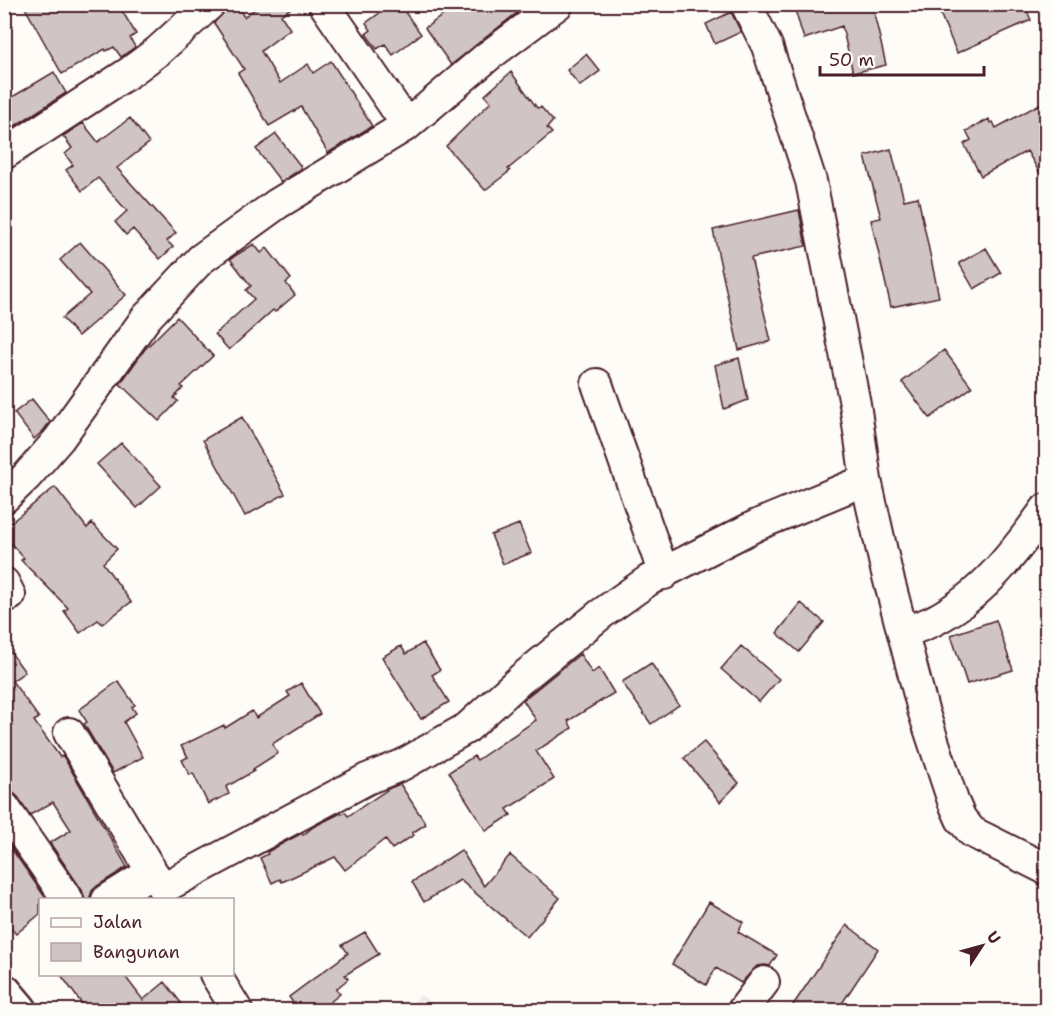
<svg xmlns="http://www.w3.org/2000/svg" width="1051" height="1015" font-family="'Shantell Sans',sans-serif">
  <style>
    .built { fill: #f0ece8 }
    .building { fill: #d0c5c4; stroke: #4a1f2b; stroke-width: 1.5 }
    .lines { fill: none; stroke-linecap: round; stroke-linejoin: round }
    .minor-casing { stroke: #4a1f2b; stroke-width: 34 }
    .highway-casing { stroke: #4a1f2b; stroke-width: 38 }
    .minor { stroke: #fdfcf7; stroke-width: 30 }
    .highway { stroke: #fdfcf7; stroke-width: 33 }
  </style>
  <rect width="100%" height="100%" fill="#fdfcf7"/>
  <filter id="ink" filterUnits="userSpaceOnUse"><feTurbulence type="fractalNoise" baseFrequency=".0167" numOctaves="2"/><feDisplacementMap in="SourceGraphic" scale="12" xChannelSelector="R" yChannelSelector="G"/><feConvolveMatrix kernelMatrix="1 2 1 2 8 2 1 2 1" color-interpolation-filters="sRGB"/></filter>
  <g filter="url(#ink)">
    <path class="built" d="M421 995 441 1010H403Z"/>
    <path class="building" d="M23 4H118L136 34 130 38 135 47 121 57 114 47 106 51 105 49 62 74Z
      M231 4H236L244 17 261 4H297L281 15 290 29 261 51 280 83 308 64 313 73 331 61 372 126 328 153 301 107 269 126 238 73 244 69 214 23Z
      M392 4H399L421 34 393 55 385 44 377 49 366 34 371 30 366 23Z
      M459 4H513L518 12 451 65 425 28Z
      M793 4H872L886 65 853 73 842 26 804 39Z
      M953 4H1024L1031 20 957 53 939 11Z
      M731 12 741 32 715 44 706 24Z
      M586 54 600 71 580 86 567 70Z
      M54 72 66 93 4 133V102Z
      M511 72 537 108 541 107 553 121 547 128 552 133 508 169 510 171 485 190 446 146 491 102 485 95Z
      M1047 100V185L1027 151 981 176 964 144 971 140 966 131 989 119 990 123 993 122 996 128Z
      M130 118 149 143 117 168 176 233 167 241 173 247 160 259 133 229 126 235 115 222 127 211 98 178 82 191 66 170 73 165 65 154 72 148 63 136 83 123 98 142Z
      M276 134 302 168 281 182 256 149Z
      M891 149 904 200 918 197 939 297 891 307 871 220 881 218 865 156Z
      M799 210 806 246 751 258 771 341 739 350 713 230Z
      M80 242 126 295 78 336 62 318 90 294 60 260Z
      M254 244 261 253 267 248 291 279 286 283 295 295 275 312 273 310 229 350 215 334 254 299 246 290 251 286 230 259Z
      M986 248 1001 273 974 289 959 263Z
      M177 317 213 356 181 386 183 388 174 398 178 401 159 421 120 384 145 349Z
      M944 350 972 387 930 418 902 382Z
      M739 358 748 400 724 409 715 365Z
      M32 399 50 422 43 431 34 439 14 413Z
      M242 417 285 494 245 516 203 440Z
      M121 443 161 486 137 508 97 464Z
      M55 487 87 528 92 523 117 549 103 563 131 602 102 624 98 620 80 633 64 611 68 608 21 560 24 558 4 536V528Z
      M519 524 531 553 503 564 491 535Z
      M801 603 824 622 799 652 777 633Z
      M996 620 1013 670 967 684 951 635Z
      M4 643 25 672 12 681 39 718 34 721 60 757 63 756 127 867 97 886 92 891 89 900H85L82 890 50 843 71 830 53 802 30 815 18 797 12 792 4 790Z
      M423 643 440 670 432 675 449 702 421 719 382 657 401 646 406 654Z
      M741 646 779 679 759 702 721 669Z
      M580 654 592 673 599 668 614 693 568 721 572 728 536 751 554 779 507 809 511 815 486 831 449 772 474 756 477 760 536 720 523 700Z
      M651 663 679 705 651 724 622 682Z
      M118 681 135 705 132 707 136 713 124 722 143 757 113 773 84 724 87 722 79 710Z
      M301 683 320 714 272 744 278 753 253 769 254 771 226 787 229 794 208 804 193 773 190 775 182 760 188 757 181 746 224 725 225 728 252 711 256 718 290 696 287 692Z
      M704 742 739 783 720 802 684 758Z
      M400 784 426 824 412 833 414 835 392 849 385 839 345 870 335 857 282 882 280 879 272 883 260 858 268 854 267 852 302 833 303 835 313 827 341 813 342 814 345 812 348 816 390 788Z
      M4 838 47 900H40V914L16 934 4 921Z
      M461 850 484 886 510 855 560 898 527 937 460 880 424 902 412 882Z
      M709 902 743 922 738 932 777 955 770 966 765 965 757 966 741 983 716 968 706 985 672 964Z
      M847 925 878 949 837 1011H789Z
      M365 932 379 954 345 975 348 979 336 989 340 994 319 1011H299L289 997 348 953 342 945Z
      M61 975H124L143 1000 165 982 181 1003 172 1011H87Z"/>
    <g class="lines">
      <defs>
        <path id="minor" d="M324 4 407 125
          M746 4 767 46 811 181 855 404 866 480 886 569 923 710 953 801 961 819 972 832 1046 869
          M4 154 130 72 158 51 210 4
          M597 384 664 574
          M4 498 27 476 59 439 146 318 201 259 277 204 407 125 487 57 558 4
          M4 583 10 595
          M903 633C913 629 924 625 933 621 982 596 1015 552 1046 509
          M69 733 152 872
          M4 807 68 900
          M107 900 152 872 163 888 367 779 402 765 467 728 521 679 601 614 649 580 757 525 866 480
          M215 974 237 1010
          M743 1010 764 982"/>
        <path id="highway" d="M4 991 20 1010"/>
      </defs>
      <use href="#minor" class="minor-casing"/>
      <use href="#highway" class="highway-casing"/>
      <use href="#minor" class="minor"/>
      <use href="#highway" class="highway"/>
    </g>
  </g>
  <rect width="1051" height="1015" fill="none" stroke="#fdfcf7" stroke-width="24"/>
  <rect x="12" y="12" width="1027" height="991" fill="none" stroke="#4a1f2b" stroke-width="2" filter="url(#ink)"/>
  <rect x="39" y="898" width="195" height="78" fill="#fdfcf7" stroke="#b5a4a5" stroke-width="1.5"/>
  <rect x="51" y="918" width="30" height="9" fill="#fdfcf7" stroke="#b5a4a5" stroke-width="1.5"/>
  <text x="93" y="928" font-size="18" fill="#4a1f2b">Jalan</text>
  <rect x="51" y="943" width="30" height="18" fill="#d0c5c4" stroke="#b5a4a5" stroke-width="1.5"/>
  <text x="93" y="958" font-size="18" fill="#4a1f2b">Bangunan</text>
  <g transform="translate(982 946) rotate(54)" stroke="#fdfcf7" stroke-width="4.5" paint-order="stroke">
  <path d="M0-4.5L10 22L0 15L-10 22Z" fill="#4a1f2b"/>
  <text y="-9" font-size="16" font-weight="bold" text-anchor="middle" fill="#4a1f2b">U</text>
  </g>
  <path d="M820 66v9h164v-9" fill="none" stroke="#4a1f2b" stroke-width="3"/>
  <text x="829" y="66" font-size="18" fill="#4a1f2b" stroke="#fdfcf7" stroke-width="4.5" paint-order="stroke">50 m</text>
</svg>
